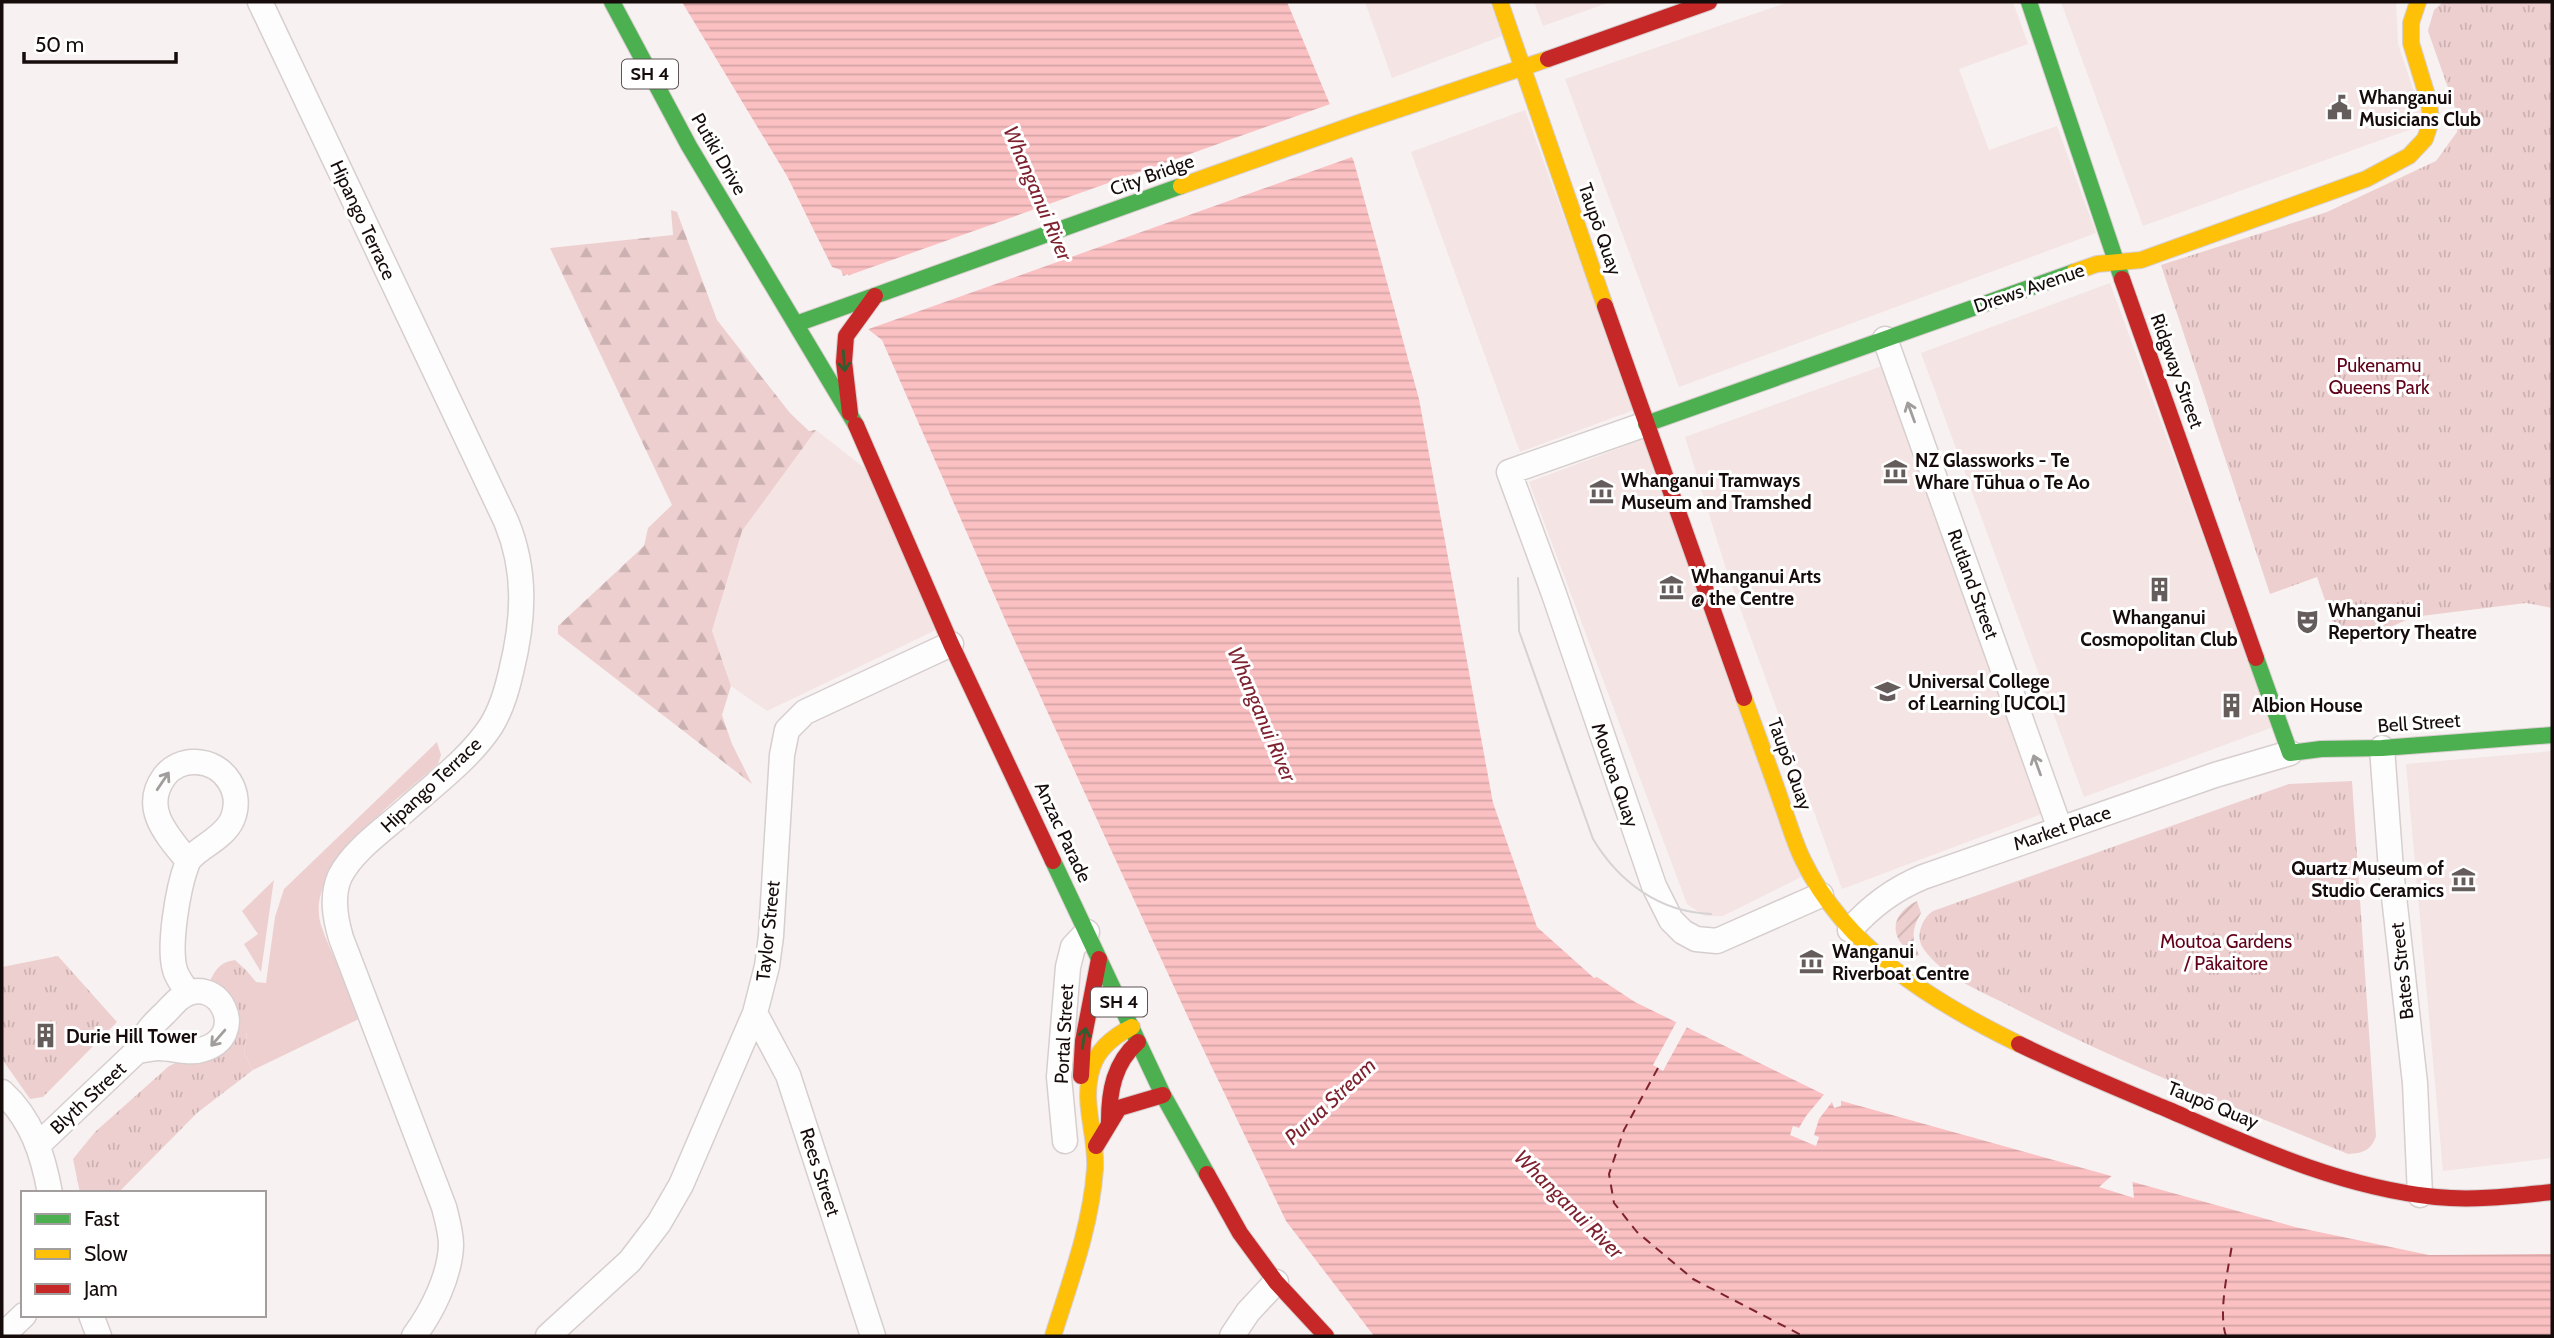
<svg xmlns="http://www.w3.org/2000/svg" width="2554" height="1338" font-family="Cabin,sans-serif">
  <style>
    .built { fill: #f4e4e4 }
    .grass { fill: #eecfcf }
    .forest { fill: url(#forest-firs) }
    .park { fill: url(#park-tufts) }
    .garden { fill: url(#garden-furrows) }
    .water { fill: url(#water-rules) }
    .pier { fill: #f8f1f1 }
    .lines { fill: none; stroke-linecap: round; stroke-linejoin: round }
    .ferry { stroke: #7e222f; stroke-width: 2; stroke-dasharray: 9 7; stroke-linecap: butt }
    .street-casing { stroke: #d7cece; stroke-width: 27 }
    .fast-casing { stroke: #d7cece; stroke-width: 18 }
    .slow-casing { stroke: #d7cece; stroke-width: 18 }
    .jam-casing { stroke: #d7cece; stroke-width: 18 }
    .street { stroke: #fefdfd; stroke-width: 24 }
    .fast { stroke: #4caf50; stroke-width: 16 }
    .slow { stroke: #ffc107; stroke-width: 16 }
    .jam { stroke: #c62828; stroke-width: 16 }
    .tram { stroke: #d6d3d3; stroke-width: 2 }
    .oneway { stroke: #315e2e }
    .oneway2 { stroke: #a19d9d }
    .labels { text-anchor: middle; dominant-baseline: central; stroke-width: 6; stroke-linejoin: round; paint-order: stroke }
    .shield { fill: #fff; stroke: #5c5555; stroke-width: 2 }
    .shield-label { font-size: 18px; font-weight: bold; fill: #160c0c }
    .poi-label { font-size: 19px; font-weight: bold; fill: #160c0c; stroke: #fff; text-anchor: start }
    .street-label { font-size: 19px; fill: #160c0c; stroke: #fff }
    .park-label { font-size: 19px; fill: #610119; stroke: #fff }
    .water-label { font-size: 21px; font-style: italic; fill: #7e222f; stroke: #fff }
  </style>
  <defs>
    <pattern id="forest-firs" width="22" height="20" patternUnits="userSpaceOnUse" patternTransform="scale(1.75)"><rect width="22" height="20" fill="#eecfcf"/><path d="M5 1l3.5 6h-7zM16 11l3.5 6h-7z" fill="#cbb1b1"/></pattern>
    <pattern id="park-tufts" width="24" height="20" patternUnits="userSpaceOnUse" patternTransform="scale(1.75)"><rect width="24" height="20" fill="#eecfcf"/><path d="M3 7l-1-3M5 7V3M7 7l1-3M15 17l-1-3M17 17v-4M19 17l1-3" fill="none" stroke="#cbb1b1"/></pattern>
    <pattern id="garden-furrows" width="10" height="10" patternUnits="userSpaceOnUse" patternTransform="scale(1.75)"><rect width="10" height="10" fill="#eecfcf"/><path d="M-1 1l2-2M0 10L10 0M9 11l2-2" fill="none" stroke="#cbb1b1"/></pattern>
    <pattern id="water-rules" width="6" height="5" patternUnits="userSpaceOnUse" patternTransform="scale(1.75)"><rect width="6" height="5" fill="#fac0c2"/><path d="M0 2.5h6" fill="none" stroke="#d6a4a6"/></pattern>
  </defs>
  <rect width="100%" height="100%" fill="#f8f1f1"/>
  <path class="built" d="M1365 2H1490L1502 36 1392 78Z
    M1534 2H1610L1543 26Z
    M1789 2H2013L2028 44 1959 69 1989 150 2057 126 2096 233 1679 387 1565 79Z
    M2061 2H2396L2398 44 2425 124 2143 226Z
    M1525 110 1634 410 1520 452 1411 152Z
    M2110 283 2273 727 2084 797 1921 353Z
    M1882 366 2047 812 1842 889 1727 572 1685 437Z
    M816 430 871 473 938 629 767 711 731 686 712 632 742 531Z
    M1647 438 1803 876 1723 916H1705L1687 904 1529 482Z
    M2552 751V1158L2443 1171 2406 764Z"/>
  <path class="grass" d="M437 742 441 755 438 764C400 798 303 866 321 925 331 955 350 988 363 1017L253 1070 244 1054 247 1032V971L256 982 266 983 275 917 284 889Z
    M274 880 273 886 261 972 244 944 258 934 242 911Z"/>
  <path class="forest" d="M671 210 677 212 717 320 790 413 809 431 816 430 742 531 712 631 731 686 722 715 732 744 752 784 558 634V626L644 546 648 528 672 505 550 248 673 235Z"/>
  <path class="park" d="M2443 2H2552V608L2526 603 2413 617 2350 645 2347 635 2344 636 2342 630 2336 632 2317 577 2270 594 2161 265 2327 212 2436 161 2457 132 2459 119 2428 31 2434 10Z
    M2352 781 2376 1136C2371 1151 2363 1153 2348 1154 2233 1106 2116 1062 2006 1004 1978 990 1941 975 1923 948 1915 936 1922 918 1933 911L2289 784Z
    M58 956 117 1022 43 1097 30 1099 2 1059V967Z
    M235 960 247 971V1032L244 1054 253 1070 197 1113 118 1193H80L73 1159 95 1132 169 1066 191 1056 228 1047C231 1041 237 1033 238 1027 241 1006 227 989 210 981 216 968 221 962 235 960Z"/>
  <path class="garden" d="M1917 901 1921 913C1912 928 1911 939 1919 955L1917 956C1889 941 1888 915 1917 901Z"/>
  <path class="water" d="M682 2H1287L1354 162 1419 399 1493 803 1537 927 1594 978 1597 977 1635 1002 1831 1098 2295 1227 2429 1255 2552 1254V1336H1374L1286 1221 1193 1028 1007 624 882 340 869 330 848 274 843 276 841 270 832 267 787 176Z"/>
  <path class="pier" d="M1333 103 1355 156 866 330 847 276Z
    M1677 1021 1687 1027 1663 1071 1653 1065Z
    M1826 1092 1841 1098V1106L1834 1108 1832 1102 1819 1119 1814 1135 1819 1137 1816 1146 1790 1135 1793 1126 1799 1128 1806 1116Z
    M2115 1173 2132 1178 2134 1198 2099 1187Z"/>
  <g class="lines">
    <path class="ferry" d="M1658 1068 1624 1130 1609 1174 1614 1203 1637 1232 1693 1279 1803 1336
      M2226 1336C2218 1313 2228 1270 2232 1245"/>
    <defs>
      <path id="street" d="M260 2 506 521C527 571 524 620 511 672 507 690 501 710 491 726 470 758 436 783 408 808 386 828 354 849 340 876 331 896 335 918 341 938L444 1207C447 1219 451 1232 451 1245 450 1276 432 1312 414 1336
        M1885 339 2060 829
        M1646 424 1509 472 1554 594 1654 886 1671 920 1683 932 1696 939 1717 941 1821 895
        M2382 748 2391 870 2415 1083 2420 1195
        M1850 930C1870 907 1894 889 1923 877L2215 775 2290 753
        M188 993C184 986 177 978 175 970 168 946 178 888 187 864 192 850 223 840 232 820 244 793 225 763 196 762 184 761 171 767 164 777 141 809 168 836 188 861
        M755 1013 788 1075 873 1336
        M2 1092C32 1119 43 1155 50 1193
        M1065 1141 1059 1077 1068 967 1073 947 1087 932
        M38 1145 137 1051C145 1033 151 1026 165 1013 170 1008 175 1002 180 998 218 970 252 1037 201 1050 189 1054 172 1048 159 1048 152 1048 144 1050 137 1051
        M91 1315 99 1336
        M2 1336 24 1315
        M548 1336 630 1261 659 1223 681 1185 755 1013 767 966 771 936 782 755 787 730 805 712 951 644
        M1232 1336 1248 1312 1276 1282"/>
      <path id="fast" d="M612 2 689 146 856 425
        M2029 2 2122 279
        M796 324 1181 186
        M1646 424 2074 272
        M2256 658 2290 753 2321 749 2382 748 2552 735
        M1053 861 1163 1095 1207 1174"/>
      <path id="slow" d="M1500 2 1605 306
        M1181 186 1361 122 1548 59
        M2074 272 2097 264 2141 260 2366 179 2409 156 2425 139 2431 121 2429 102 2411 43V23L2418 2
        M1744 698C1757 734 1770 769 1782 804 1789 823 1794 842 1803 860 1846 949 1933 1002 2019 1044
        M1053 1336C1070 1282 1091 1226 1095 1169 1097 1134 1081 1103 1092 1068 1098 1048 1114 1036 1132 1027"/>
      <path id="jam" d="M1548 59 1709 2
        M2122 279 2256 658
        M1605 306 1744 698
        M850 413 844 362 846 336 875 296
        M856 425 951 644 1053 861
        M2019 1044C2068 1068 2119 1089 2169 1110 2254 1147 2343 1188 2436 1197 2474 1201 2513 1196 2552 1192
        M1081 1076 1083 1041 1099 959
        M1109 1122C1109 1091 1114 1063 1138 1042
        M1096 1146 1119 1108 1163 1095
        M1207 1174 1240 1233 1276 1282 1326 1336"/>
    </defs>
    <use href="#street" class="street-casing"/>
    <use href="#fast" class="fast-casing"/>
    <use href="#slow" class="slow-casing"/>
    <use href="#jam" class="jam-casing"/>
    <use href="#street" class="street"/>
    <use href="#fast" class="fast"/>
    <use href="#slow" class="slow"/>
    <use href="#jam" class="jam"/>
    <path class="tram" d="M1518 578 1519 631 1593 839C1619 882 1659 912 1711 914"/>
  </g>
  <defs><path id="oneway-shaft" d="M-6 0H5M1.5-3L5.5 0L1.5 3" fill="none" stroke-width="1.6" stroke-linecap="round" stroke-linejoin="round" transform="scale(1.75)"/></defs>
  <g class="oneway">
    <use href="#oneway-shaft" transform="translate(844 361) rotate(86)"/>
    <use href="#oneway-shaft" transform="translate(1084 1038) rotate(-81)"/>
  </g>
  <g class="oneway2">
    <use href="#oneway-shaft" transform="translate(1911 412) rotate(-110)"/>
    <use href="#oneway-shaft" transform="translate(2037 765) rotate(-110)"/>
    <use href="#oneway-shaft" transform="translate(163 781) rotate(-56)"/>
    <use href="#oneway-shaft" transform="translate(218 1038) rotate(131)"/>
  </g>
  <defs>
    <symbol id="civic-bare" viewBox="-9 -9 18 18"><path d="M-.6-6.5H3V-4.5H.6V-3L4-1V1h2V6H-6V1h2V-1L-.6-3ZM-1.2 2.5V6h2.4V2.5Z" fill="#655c5c" stroke="#fff" stroke-width="2.5" paint-order="stroke"/></symbol>
    <symbol id="museum-bare" viewBox="-9 -9 18 18"><path d="M0-6L6-3V-2H-6V-3ZM-5-1h2V3h-2ZM-1-1h2V3h-2ZM3-1h2V3H3ZM-6 4H6V6H-6Z" fill="#655c5c" stroke="#fff" stroke-width="2.5" paint-order="stroke"/></symbol>
    <symbol id="building-bare" viewBox="-9 -9 18 18"><path d="M-4-6H4V6H1V3H-1V6H-4ZM-2.5-4.3h1.7v1.8h-1.7ZM.8-4.3h1.7v1.8H.8ZM-2.5-1h1.7V.8h-1.7ZM.8-1h1.7V.8H.8Z" fill="#655c5c" stroke="#fff" stroke-width="2.5" paint-order="stroke"/></symbol>
    <symbol id="theatre-bare" viewBox="-9 -9 18 18"><path d="M-5-5.5Q0-4 5-5.5V0Q5 5 0 6Q-5 5-5 0ZM-3.3-2.5H-1v1.5H-3.3ZM1-2.5H3.3v1.5H1ZM-2.8 1Q0 5.5 2.8 1Z" fill="#655c5c" stroke="#fff" stroke-width="2.5" paint-order="stroke"/></symbol>
    <symbol id="university-bare" viewBox="-9 -9 18 18"><path d="M0-5L7-2L0 1L-7-2ZM-4 1L0 2.5L4 1V4Q0 6-4 4Z" fill="#655c5c" stroke="#fff" stroke-width="2.5" paint-order="stroke"/></symbol>
  </defs>
  <g fill-rule="evenodd">
    <use href="#civic-bare" x="2322" y="90" width="35" height="35"/>
    <use href="#museum-bare" x="1878" y="454" width="35" height="35"/>
    <use href="#museum-bare" x="1584" y="474" width="35" height="35"/>
    <use href="#museum-bare" x="1654" y="570" width="35" height="35"/>
    <use href="#building-bare" x="2142" y="572" width="35" height="35"/>
    <use href="#theatre-bare" x="2290" y="604" width="35" height="35"/>
    <use href="#university-bare" x="1870" y="674" width="35" height="35"/>
    <use href="#building-bare" x="2214" y="688" width="35" height="35"/>
    <use href="#museum-bare" x="2446" y="862" width="35" height="35"/>
    <use href="#museum-bare" x="1794" y="944" width="35" height="35"/>
    <use href="#building-bare" x="28" y="1018" width="35" height="35"/>
  </g>
  <g class="labels">
    <g class="shield">
      <rect x="622" y="59.5" width="56" height="29" rx="5"/>
      <rect x="1091" y="987.5" width="56" height="29" rx="5"/>
    </g>
    <g class="shield-label">
      <text x="650" y="74">SH 4</text>
      <text x="1119" y="1002">SH 4</text>
    </g>
    <g class="poi-label">
      <text x="2359" y="97">Whanganui<tspan x="2359" dy="22">Musicians Club</tspan></text>
      <text x="1915" y="460">NZ Glassworks - Te<tspan x="1915" dy="22">Whare Tūhua o Te Ao</tspan></text>
      <text x="1621" y="480">Whanganui Tramways<tspan x="1621" dy="22">Museum and Tramshed</tspan></text>
      <text x="1691" y="576">Whanganui Arts<tspan x="1691" dy="22">@ the Centre</tspan></text>
      <text x="2328" y="610">Whanganui<tspan x="2328" dy="22">Repertory Theatre</tspan></text>
      <text x="2159" y="617" text-anchor="middle">Whanganui<tspan x="2159" dy="22">Cosmopolitan Club</tspan></text>
      <text x="1908" y="681">Universal College<tspan x="1908" dy="22">of Learning [UCOL]</tspan></text>
      <text x="2252" y="705">Albion House</text>
      <text x="2444" y="868" text-anchor="end">Quartz Museum of<tspan x="2444" dy="22">Studio Ceramics</tspan></text>
      <text x="1832" y="951">Wanganui<tspan x="1832" dy="22">Riverboat Centre</tspan></text>
      <text x="66" y="1036">Durie Hill Tower</text>
    </g>
    <g class="street-label">
      <text transform="translate(719 154) rotate(60)">Putiki Drive</text>
      <text transform="translate(1152 175) rotate(-20)">City Bridge</text>
      <text transform="translate(363 220) rotate(65)">Hipango Terrace</text>
      <text transform="translate(1600 229) rotate(71)">Taupō Quay</text>
      <text transform="translate(2029 288) rotate(-19)">Drews Avenue</text>
      <text transform="translate(2177 371) rotate(70)">Ridgway Street</text>
      <text transform="translate(1973 584) rotate(70)">Rutland Street</text>
      <text transform="translate(2419 723) rotate(-4)">Bell Street</text>
      <text transform="translate(1790 764) rotate(70)">Taupō Quay</text>
      <text transform="translate(1615 775) rotate(71)">Moutoa Quay</text>
      <text transform="translate(431 785) rotate(-43)">Hipango Terrace</text>
      <text transform="translate(2062 828) rotate(-19)">Market Place</text>
      <text transform="translate(1063 832) rotate(65)">Anzac Parade</text>
      <text transform="translate(768 931) rotate(-84)">Taylor Street</text>
      <text transform="translate(2402 971) rotate(-96)">Bates Street</text>
      <text transform="translate(1064 1034) rotate(-87)">Portal Street</text>
      <text transform="translate(88 1098) rotate(-43)">Blyth Street</text>
      <text transform="translate(2213 1105) rotate(22)">Taupō Quay</text>
      <text transform="translate(820 1172) rotate(72)">Rees Street</text>
    </g>
    <g class="park-label">
      <text x="2379" y="365">Pukenamu<tspan x="2379" dy="22">Queens Park</tspan></text>
      <text x="2226" y="941">Moutoa Gardens<tspan x="2226" dy="22">/ Pākaitore</tspan></text>
    </g>
    <g class="water-label">
      <text transform="translate(1038 193) rotate(67)">Whanganui River</text>
      <text transform="translate(1262 714) rotate(67)">Whanganui River</text>
      <text transform="translate(1330 1101) rotate(-43)">Purua Stream</text>
      <text transform="translate(1569 1204) rotate(45)">Whanganui River</text>
    </g>
  </g>
  <rect width="2554" height="1338" fill="none" stroke="#160c0c" stroke-width="7"/>
  <rect x="21" y="1191" width="245" height="126" fill="#ffffff" stroke="#a29e9e" stroke-width="2"/>
  <rect x="35" y="1214" width="35" height="10" fill="#4caf50" stroke="#a29e9e" stroke-width="2"/>
  <text x="84" y="1226" font-size="21" fill="#160c0c">Fast</text>
  <rect x="35" y="1249" width="35" height="10" fill="#ffc107" stroke="#a29e9e" stroke-width="2"/>
  <text x="84" y="1261" font-size="21" fill="#160c0c">Slow</text>
  <rect x="35" y="1284" width="35" height="10" fill="#c62828" stroke="#a29e9e" stroke-width="2"/>
  <text x="84" y="1296" font-size="21" fill="#160c0c">Jam</text>
  <path d="M24 52v10h152v-10" fill="none" stroke="#160c0c" stroke-width="3.5"/>
  <text x="35" y="52" font-size="21" fill="#160c0c" stroke="#ffffff" stroke-width="5" paint-order="stroke">50 m</text>
</svg>
